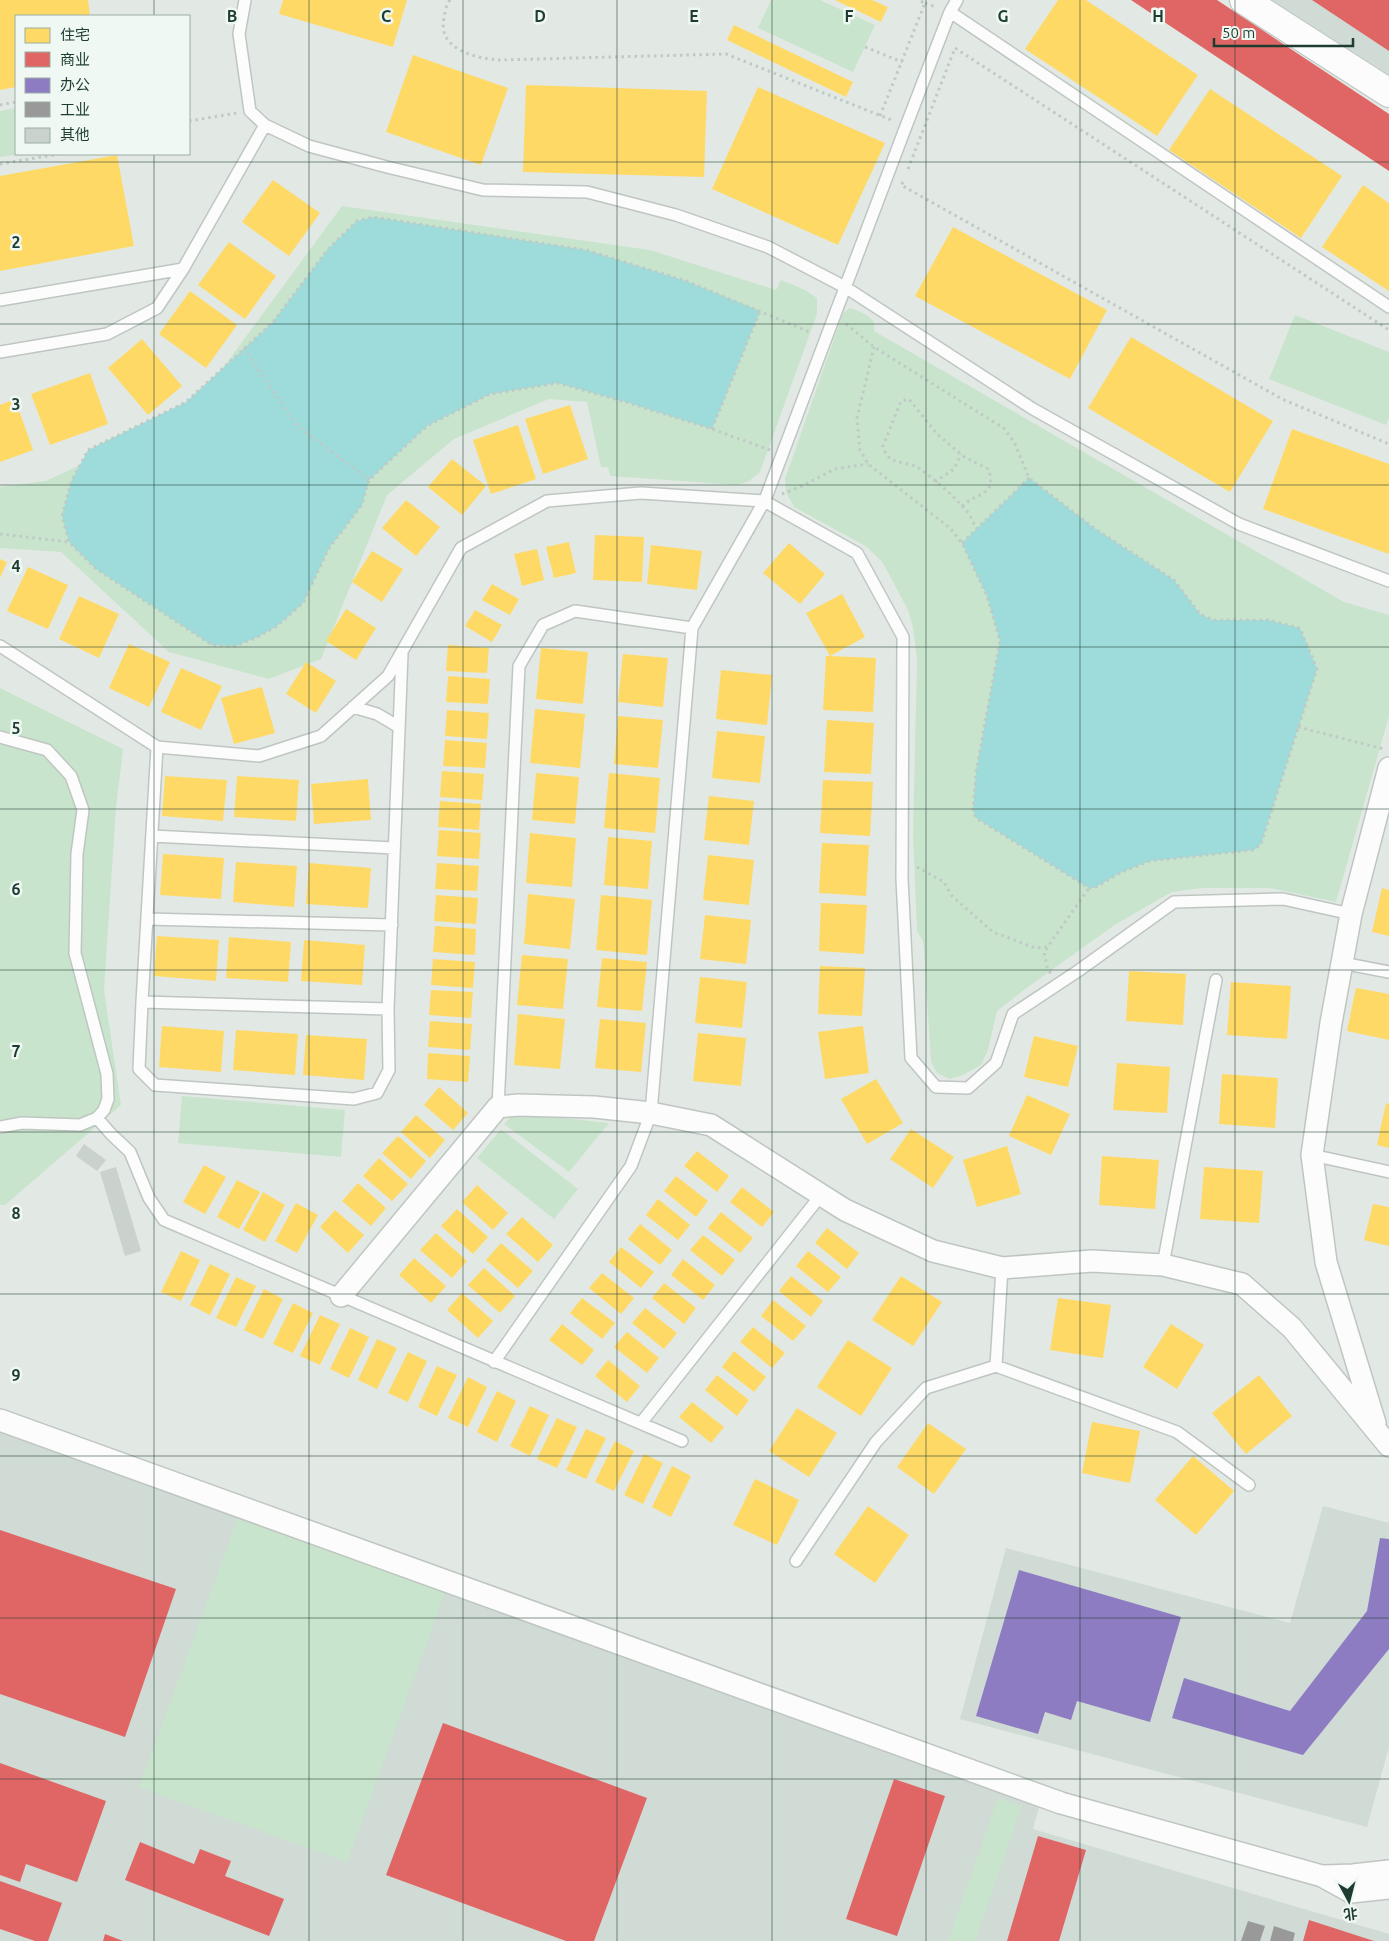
<svg xmlns="http://www.w3.org/2000/svg" width="1389" height="1941" font-family="Ubuntu,'Noto Sans SC',sans-serif">
  <style>
    .built { fill: #cfdbd4 }
    .green { fill: #c9e4cd }
    .water { fill: #9ddcdb }
    .homes { fill: #ffd966 }
    .shops { fill: #e06666 }
    .offices { fill: #8e7cc3 }
    .industry { fill: #999 }
    .building { fill: #cad2ce }
    .lines { fill: none; stroke-linecap: round; stroke-linejoin: round }
    .lane-casing { stroke: #bfc6c2; stroke-width: 14 }
    .street-casing { stroke: #bfc6c2; stroke-width: 24 }
    .secondary-casing { stroke: #bbc5c0; stroke-width: 30 }
    .path { stroke: #bfc9c5; stroke-width: 3; stroke-dasharray: 2.5 4; stroke-linecap: butt }
    .lane { stroke: #fbfcfb; stroke-width: 11 }
    .street { stroke: #fbfcfb; stroke-width: 21 }
    .secondary { stroke: #fbfcfb; stroke-width: 28 }
    .grid { fill: none; stroke: #1e3d30; stroke-width: 1; stroke-opacity: 0.55 }
    .grid-label { font-size: 16px; text-anchor: middle; font-weight: bold; fill: #1e3d30; stroke: #eff8f2; stroke-width: 5; stroke-linejoin: round; paint-order: stroke }
  </style>
  <rect width="100%" height="100%" fill="#e2e9e5"/>
  <path class="built" d="M1264 0H1389V85Z
    M0 1420 1042 1796 1033 1829 1389 1934V1941H0Z
    M1323 1506 1389 1523V1747L1367 1827 960 1719 1006 1548 1290 1623Z"/>
  <path class="green" d="M771 0H820L875 25 853 72 758 28Z
    M16 108V154H20L0 157V111Z
    M342 206 650 250 776 290 781 280 805 290 817 298V314L760 472 749 481 738 485 610 476 608 467H601L587 402 549 399 454 439 387 495 321 659 269 679 169 652 61 552 0 548V487L46 481 189 414Z
    M850 308C860 311 867 314 874 322V331L1344 602 1389 615V716L1336 902 1270 888H1202L1172 892 1116 924 1028 987 997 1011 988 1050 981 1065 963 1075 950 1079 937 1073 931 1062 924 951 923 941 917 931 913 836 917 659 913 628 908 610 883 563 867 547 794 507 786 492 785 479 843 313Z
    M1295 315 1389 352V417L1386 425 1269 379Z
    M0 688 123 749 116 808 104 990 121 1105 5 1205H0Z
    M182 1096 345 1110 341 1157 178 1143Z
    M514 1113 609 1123 569 1172 504 1124Z
    M501 1129 578 1189 554 1219 477 1158Z
    M238 1518 445 1593 347 1862 139 1787Z
    M998 1798 1022 1806 975 1941H948Z"/>
  <path class="water" d="M373 217 586 250 686 281 760 311 712 429 629 403 558 383 490 394 427 426 369 480 362 505 329 548 303 603 277 626 258 637 235 646 212 645 96 569 69 542 62 516 71 482 88 450 186 402 273 322 328 249 357 221Z
    M1029 478 1094 528 1174 580 1200 614 1213 620H1268L1300 628 1317 669 1261 844 1254 850 1150 861 1122 872 1094 888H1089L976 818 973 810 976 772 1000 641 987 596 962 543Z"/>
  <path class="homes" d="M0 0H88L90 16H16V87L0 90Z
    M283 0H407L393 47 279 14Z
    M835 0H872L888 7 881 22Z
    M1058 0H1086L1198 75 1157 136 1025 49Z
    M734 25 853 82 846 97 727 40Z
    M413 55 508 88 481 165 386 132Z
    M526 85 707 91 704 177 523 172Z
    M758 87 885 143 838 245 712 189Z
    M1210 89 1342 176 1301 238 1169 150Z
    M117 155 134 246 0 271V176Z
    M273 180 320 213 289 256 242 222Z
    M1363 185 1389 203V291L1322 247Z
    M953 227 1107 310 1070 379 915 296Z
    M229 242 276 276 245 319 198 285Z
    M190 291 237 325 206 368 159 334Z
    M1131 337 1273 421 1230 492 1088 408Z
    M142 339 182 386 148 415 108 368Z
    M90 373 108 424 50 445 31 394Z
    M15 399 33 450 0 462V405Z
    M570 405 588 459 543 474 525 419Z
    M518 425 536 479 491 494 473 440Z
    M1292 429 1389 464V554L1263 509Z
    M452 459 486 486 462 515 428 487Z
    M406 500 440 527 416 556 382 528Z
    M595 535 644 537 642 582 593 580Z
    M569 542 576 573 554 578 546 547Z
    M789 543 825 574 800 604 763 573Z
    M651 545 702 551 697 590 647 584Z
    M537 549 544 580 522 586 514 554Z
    M372 551 403 569 382 602 352 582Z
    M0 559 7 562 0 578Z
    M28 567 68 585 48 629 7 611Z
    M492 584 519 599 510 615 482 600Z
    M842 594 865 637 830 656 876 658 873 712 823 710 826 656H830L806 613Z
    M79 596 119 614 99 658 59 639Z
    M346 609 376 628 356 660 326 641Z
    M475 610 502 625 492 642 465 626Z
    M129 644 170 662 149 707 109 688Z
    M448 645 489 648 487 673 446 671Z
    M541 648 588 652 583 704 536 699Z
    M623 654 668 658 663 707 618 702Z
    M306 662 336 681 316 713 286 694Z
    M181 668 222 686 201 730 161 712Z
    M721 670 772 675 767 725 716 719Z
    M448 676 490 679 488 704 446 702Z
    M262 687 275 733 234 744 221 698Z
    M535 709 585 714 580 768 530 763Z
    M447 710 489 713 487 739 445 736Z
    M618 716 663 720 658 768 614 764Z
    M827 720 874 723 871 774 824 772Z
    M717 731 765 736 760 783 712 778Z
    M445 740 487 743 485 768 443 766Z
    M442 771 484 774 482 800 440 797Z
    M536 773 579 777 575 824 532 820Z
    M609 773 660 778 655 833 604 828Z
    M165 776 227 780 223 821 162 816Z
    M237 776 299 780 296 821 234 817Z
    M368 779 371 820 314 824 311 784Z
    M823 780 873 782 870 836 820 833Z
    M709 796 754 801 749 845 704 840Z
    M440 801 481 804 479 830 438 827Z
    M439 830 481 833 479 859 437 856Z
    M530 833 576 838 572 887 526 883Z
    M608 837 652 841 648 889 604 885Z
    M822 843 869 845 866 896 819 893Z
    M163 854 224 858 221 899 160 895Z
    M708 855 754 860 749 905 703 900Z
    M236 862 297 866 294 907 233 902Z
    M309 863 371 868 368 908 306 904Z
    M437 863 479 866 477 891 435 889Z
    M1382 888 1389 890V936L1372 932Z
    M528 894 575 899 570 949 524 944Z
    M436 895 478 898 476 924 434 921Z
    M601 895 652 900 647 955 596 950Z
    M821 903 867 905 864 954 819 951Z
    M705 915 751 920 746 964 700 959Z
    M435 926 476 929 475 955 433 952Z
    M157 936 219 940 216 981 154 976Z
    M229 937 291 942 288 982 226 978Z
    M304 940 365 945 362 985 301 981Z
    M522 955 568 959 563 1009 517 1005Z
    M602 958 647 962 642 1011 597 1007Z
    M433 959 475 962 473 988 431 985Z
    M820 966 865 968 862 1016 818 1014Z
    M1129 971 1186 974 1183 1025 1126 1021Z
    M700 977 747 982 742 1028 695 1023Z
    M1231 982 1291 986 1287 1039 1227 1035Z
    M1356 988 1389 994V1040L1347 1031Z
    M431 990 473 992 471 1018 429 1015Z
    M518 1014 565 1019 560 1069 514 1065Z
    M600 1019 646 1023 641 1072 595 1068Z
    M430 1021 472 1024 470 1050 428 1047Z
    M162 1026 224 1031 221 1072 159 1067Z
    M863 1026 869 1073 825 1079 818 1032Z
    M236 1030 298 1034 295 1075 233 1070Z
    M698 1033 746 1038 741 1086 693 1081Z
    M306 1035 367 1039 364 1080 303 1075Z
    M1034 1036 1078 1046 1068 1087 1024 1077Z
    M428 1053 470 1056 468 1082 427 1079Z
    M1117 1063 1170 1067 1167 1113 1113 1110Z
    M1222 1074 1278 1078 1275 1128 1219 1124Z
    M876 1079 903 1123 867 1144 841 1099Z
    M439 1087 468 1113 453 1130 424 1105Z
    M1027 1095 1070 1114 1051 1155 1009 1136Z
    M1386 1103 1389 1104V1148L1377 1145Z
    M416 1115 445 1140 430 1158 401 1132Z
    M911 1129 954 1157 933 1188 890 1159Z
    M398 1136 426 1161 411 1179 382 1153Z
    M1007 1146 1021 1194 977 1207 963 1160Z
    M697 1151 729 1176 717 1192 684 1166Z
    M1102 1156 1159 1160 1155 1209 1099 1205Z
    M379 1158 408 1184 392 1201 363 1176Z
    M204 1165 226 1177 205 1214 183 1202Z
    M1204 1167 1263 1171 1259 1223 1200 1219Z
    M676 1176 708 1201 696 1217 664 1191Z
    M237 1180 260 1192 239 1229 217 1217Z
    M358 1183 386 1208 371 1226 342 1201Z
    M477 1185 508 1213 493 1230 462 1202Z
    M742 1187 774 1212 762 1227 730 1202Z
    M263 1192 285 1205 265 1242 243 1230Z
    M658 1199 690 1225 678 1240 646 1215Z
    M296 1203 318 1215 297 1253 275 1241Z
    M1373 1204 1389 1207V1246L1364 1240Z
    M457 1209 488 1237 473 1254 441 1226Z
    M335 1210 364 1235 348 1253 320 1227Z
    M721 1212 753 1238 740 1253 708 1228Z
    M522 1217 553 1245 538 1262 506 1234Z
    M640 1224 672 1250 660 1265 628 1239Z
    M827 1228 859 1253 847 1269 815 1243Z
    M436 1233 467 1261 452 1278 420 1250Z
    M703 1235 735 1260 722 1276 690 1250Z
    M501 1243 533 1271 518 1288 486 1260Z
    M621 1247 654 1272 641 1288 609 1262Z
    M181 1251 200 1260 181 1301 161 1292Z
    M808 1251 841 1277 828 1292 796 1266Z
    M414 1258 446 1286 431 1303 399 1275Z
    M683 1259 715 1285 703 1300 671 1275Z
    M210 1264 230 1274 210 1315 190 1305Z
    M484 1268 515 1296 500 1313 468 1285Z
    M602 1273 634 1298 621 1314 589 1288Z
    M791 1276 823 1301 811 1317 779 1291Z
    M901 1276 942 1302 913 1346 872 1320Z
    M236 1277 256 1286 236 1327 216 1318Z
    M664 1283 696 1308 684 1324 652 1298Z
    M264 1289 283 1299 263 1339 244 1330Z
    M462 1293 493 1321 478 1338 447 1310Z
    M582 1298 615 1323 602 1339 570 1313Z
    M1058 1298 1111 1305 1103 1358 1050 1350Z
    M773 1300 806 1326 793 1341 761 1316Z
    M293 1303 313 1313 293 1353 273 1344Z
    M645 1308 677 1333 664 1349 632 1323Z
    M320 1315 340 1324 320 1365 300 1356Z
    M562 1324 594 1350 582 1365 549 1340Z
    M1171 1324 1204 1345 1177 1389 1143 1367Z
    M753 1327 785 1353 772 1368 740 1342Z
    M350 1328 369 1337 349 1378 330 1369Z
    M627 1332 659 1358 647 1373 614 1347Z
    M377 1339 397 1348 377 1389 358 1380Z
    M848 1340 892 1368 861 1416 817 1387Z
    M734 1351 766 1377 754 1392 722 1367Z
    M408 1352 427 1361 408 1402 388 1393Z
    M608 1360 640 1386 627 1402 595 1376Z
    M437 1366 457 1375 437 1416 418 1407Z
    M717 1375 749 1400 737 1416 705 1390Z
    M1259 1375 1292 1416 1246 1454 1212 1413Z
    M468 1377 487 1387 468 1427 448 1418Z
    M497 1391 516 1401 497 1442 477 1432Z
    M692 1402 724 1427 711 1443 679 1417Z
    M530 1406 549 1415 530 1456 510 1446Z
    M797 1408 837 1433 809 1477 769 1451Z
    M557 1418 577 1427 557 1468 537 1459Z
    M1092 1422 1140 1431 1130 1483 1082 1473Z
    M928 1423 966 1449 934 1494 897 1467Z
    M586 1429 606 1438 586 1479 566 1470Z
    M615 1441 634 1451 614 1491 595 1482Z
    M644 1454 663 1463 643 1504 624 1495Z
    M1193 1456 1234 1491 1196 1535 1155 1500Z
    M672 1466 691 1476 671 1517 652 1507Z
    M755 1479 799 1500 777 1545 733 1525Z
    M868 1506 909 1535 875 1583 834 1554Z"/>
  <path class="shops" d="M1131 0H1217L1389 114V171Z
    M1312 0H1389V51Z
    M0 1530 176 1589 125 1737 0 1694Z
    M443 1723 647 1798 594 1941H566L386 1875Z
    M0 1763 106 1801 77 1882 26 1864 20 1882 0 1875Z
    M894 1779 945 1796 897 1936 846 1919Z
    M1038 1836 1086 1850 1059 1941H1007Z
    M140 1842 194 1864 200 1849 231 1861 225 1876 284 1899 269 1936 125 1880Z
    M0 1881 62 1903 48 1941H35L0 1929Z
    M1309 1920 1374 1941H1303Z
    M105 1934 123 1941H103Z"/>
  <path class="offices" d="M1380 1538 1389 1539V1649L1303 1755 1172 1718 1184 1678 1290 1711 1367 1611Z
    M1019 1570 1181 1617 1150 1722 1077 1701 1071 1720 1045 1712 1038 1734 976 1716Z"/>
  <path class="industry" d="M1248 1921 1265 1926 1260 1941H1241Z
    M1274 1926 1295 1933 1293 1941H1270Z"/>
  <path class="building" d="M84 1144 106 1160 97 1171 76 1156Z
    M116 1167 141 1251 125 1256 100 1172Z"/>
  <g class="lines">
    <defs>
      <path id="lane" d="M245 0 239 34 250 111 265 125 309 146 387 167 483 190 587 192 676 215 768 247 845 287 1033 409 1239 524 1389 581
        M950 12 1389 307
        M0 300 183 269
        M0 352 107 334 157 308 183 269 265 125
        M0 646 157 747 259 756 321 736 388 676 461 548 547 501 641 493 764 501 857 553 903 637 902 879 911 1058 936 1087 968 1088 996 1063 1013 1014 1078 971 1174 902 1283 899 1351 914
        M353 707 377 714 399 727
        M0 737 47 750 71 776 83 810 77 854 75 953 107 1074 108 1099 104 1110 97 1118 80 1125 22 1123 0 1127
        M157 747 142 1002 388 1009 402 654
        M152 836 394 848
        M147 919 392 925
        M1342 963 1389 972
        M142 1002 139 1069 155 1085 354 1099 377 1093 389 1070 388 1009
        M498 1107 519 666 543 625 575 611 692 628
        M97 1118 111 1134 130 1152 149 1198 164 1220 682 1441
        M1312 1155 1389 1172
        M1163 1265 1216 980
        M494 1362 631 1166 651 1113 692 628 765 500 903 134 950 12 957 0
        M996 1366 1002 1268
        M641 1423 821 1195
        M796 1561 876 1442 926 1388 996 1366 1177 1432 1249 1485"/>
      <path id="street" d="M341 1296 498 1107 518 1105 594 1107 651 1113 711 1125 845 1210 933 1251 1002 1268 1092 1261 1163 1265 1242 1284 1292 1328 1389 1446
        M0 1420 1061 1803 1322 1876 1351 1892 1389 1888
        M1375 1423 1326 1262 1312 1155 1331 1023 1351 914 1389 768
        M1324 1876 1353 1875 1389 1871"/>
      <path id="secondary" d="M1244 0 1389 93"/>
    </defs>
    <use href="#lane" class="lane-casing"/>
    <use href="#street" class="street-casing"/>
    <use href="#secondary" class="secondary-casing"/>
    <path class="path" d="M450 0C446 5 445 12 444 18 437 49 475 58 498 60L726 54 894 121
      M925 3 936 7
      M865 47 902 62
      M0 105 16 102
      M880 116 925 3 918 0
      M189 121 237 113
      M0 164 59 154
      M908 169 955 48 1389 330
      M903 182 901 185 1282 399 1389 444
      M846 324 874 347 1005 429 1015 444 1029 478 1094 528 1174 580 1200 614 1213 620H1268L1300 628 1317 669 1261 844 1254 850 1150 861 1122 872 1094 888H1089L976 818 973 810 976 772 1000 641 987 596 962 543 950 528 868 464 860 450 857 418 874 347
      M244 348 297 426 369 480
      M712 429 760 311
      M770 450 712 429 629 403 558 383 490 394 427 426 369 480 362 505 329 548 303 603 277 626 258 637 235 646 212 645 96 569 69 542 62 516 71 482 88 450 186 402 273 322 328 249 357 221 373 217 586 250 686 281 812 333
      M935 482 954 469 961 454
      M782 494 802 486 835 469 868 464
      M962 506C975 493 999 496 988 469L963 456 937 434 909 399 901 401 883 446C888 467 905 459 920 469 933 478 955 497 965 509 970 514 973 523 977 529
      M0 534 69 542
      M962 543 1029 478
      M1298 727 1384 749
      M917 867 944 882 952 896 993 932 1035 948 1047 947
      M1051 973 1048 971 1044 952 1089 888"/>
    <use href="#lane" class="lane"/>
    <use href="#street" class="street"/>
    <use href="#secondary" class="secondary"/>
  </g>
  <path class="grid" d="M154 0V16M309 0V1941M463 0V1941M617 0V1941M772 0V1941M926 0V1941M1080 0V1941M1235 0V1941M154 154V1941M0 162H1389M0 324H1389M0 485H1389M0 647H1389M0 809H1389M0 970H1389M0 1132H1389M0 1294H1389M0 1456H1389M0 1618H1389M0 1779H1389"/>
  <g class="grid-label">
    <text x="232" y="22">B</text>
    <text x="386" y="22">C</text>
    <text x="540" y="22">D</text>
    <text x="694" y="22">E</text>
    <text x="849" y="22">F</text>
    <text x="1003" y="22">G</text>
    <text x="1158" y="22">H</text>
    <text x="16" y="248">2</text>
    <text x="16" y="410">3</text>
    <text x="16" y="572">4</text>
    <text x="16" y="734">5</text>
    <text x="16" y="895">6</text>
    <text x="16" y="1057">7</text>
    <text x="16" y="1219">8</text>
    <text x="16" y="1381">9</text>
  </g>
  <rect x="15" y="15" width="175" height="140" fill="#eff8f2" stroke="#9bada4"/>
  <rect x="25" y="28" width="25" height="15" fill="#ffd966" stroke="#9bada4"/>
  <text x="60" y="40" font-size="15" fill="#1e3d30">住宅</text>
  <rect x="25" y="52" width="25" height="15" fill="#e06666" stroke="#9bada4"/>
  <text x="60" y="65" font-size="15" fill="#1e3d30">商业</text>
  <rect x="25" y="78" width="25" height="15" fill="#8e7cc3" stroke="#9bada4"/>
  <text x="60" y="90" font-size="15" fill="#1e3d30">办公</text>
  <rect x="25" y="102" width="25" height="15" fill="#999999" stroke="#9bada4"/>
  <text x="60" y="115" font-size="15" fill="#1e3d30">工业</text>
  <rect x="25" y="128" width="25" height="15" fill="#cad2ce" stroke="#9bada4"/>
  <text x="60" y="140" font-size="15" fill="#1e3d30">其他</text>
  <g transform="translate(1349 1901) rotate(173)" stroke="#eff8f2" stroke-width="4" paint-order="stroke">
  <path d="M0-4L9 19L0 12L-9 19Z" fill="#1e3d30"/>
  <text y="-8" font-size="14" font-weight="bold" text-anchor="middle" fill="#1e3d30">北</text>
  </g>
  <path d="M1214 38v8h139v-8" fill="none" stroke="#1e3d30" stroke-width="2.5"/>
  <text x="1222" y="38" font-size="15" fill="#1e3d30" stroke="#eff8f2" stroke-width="4" paint-order="stroke">50 m</text>
</svg>
